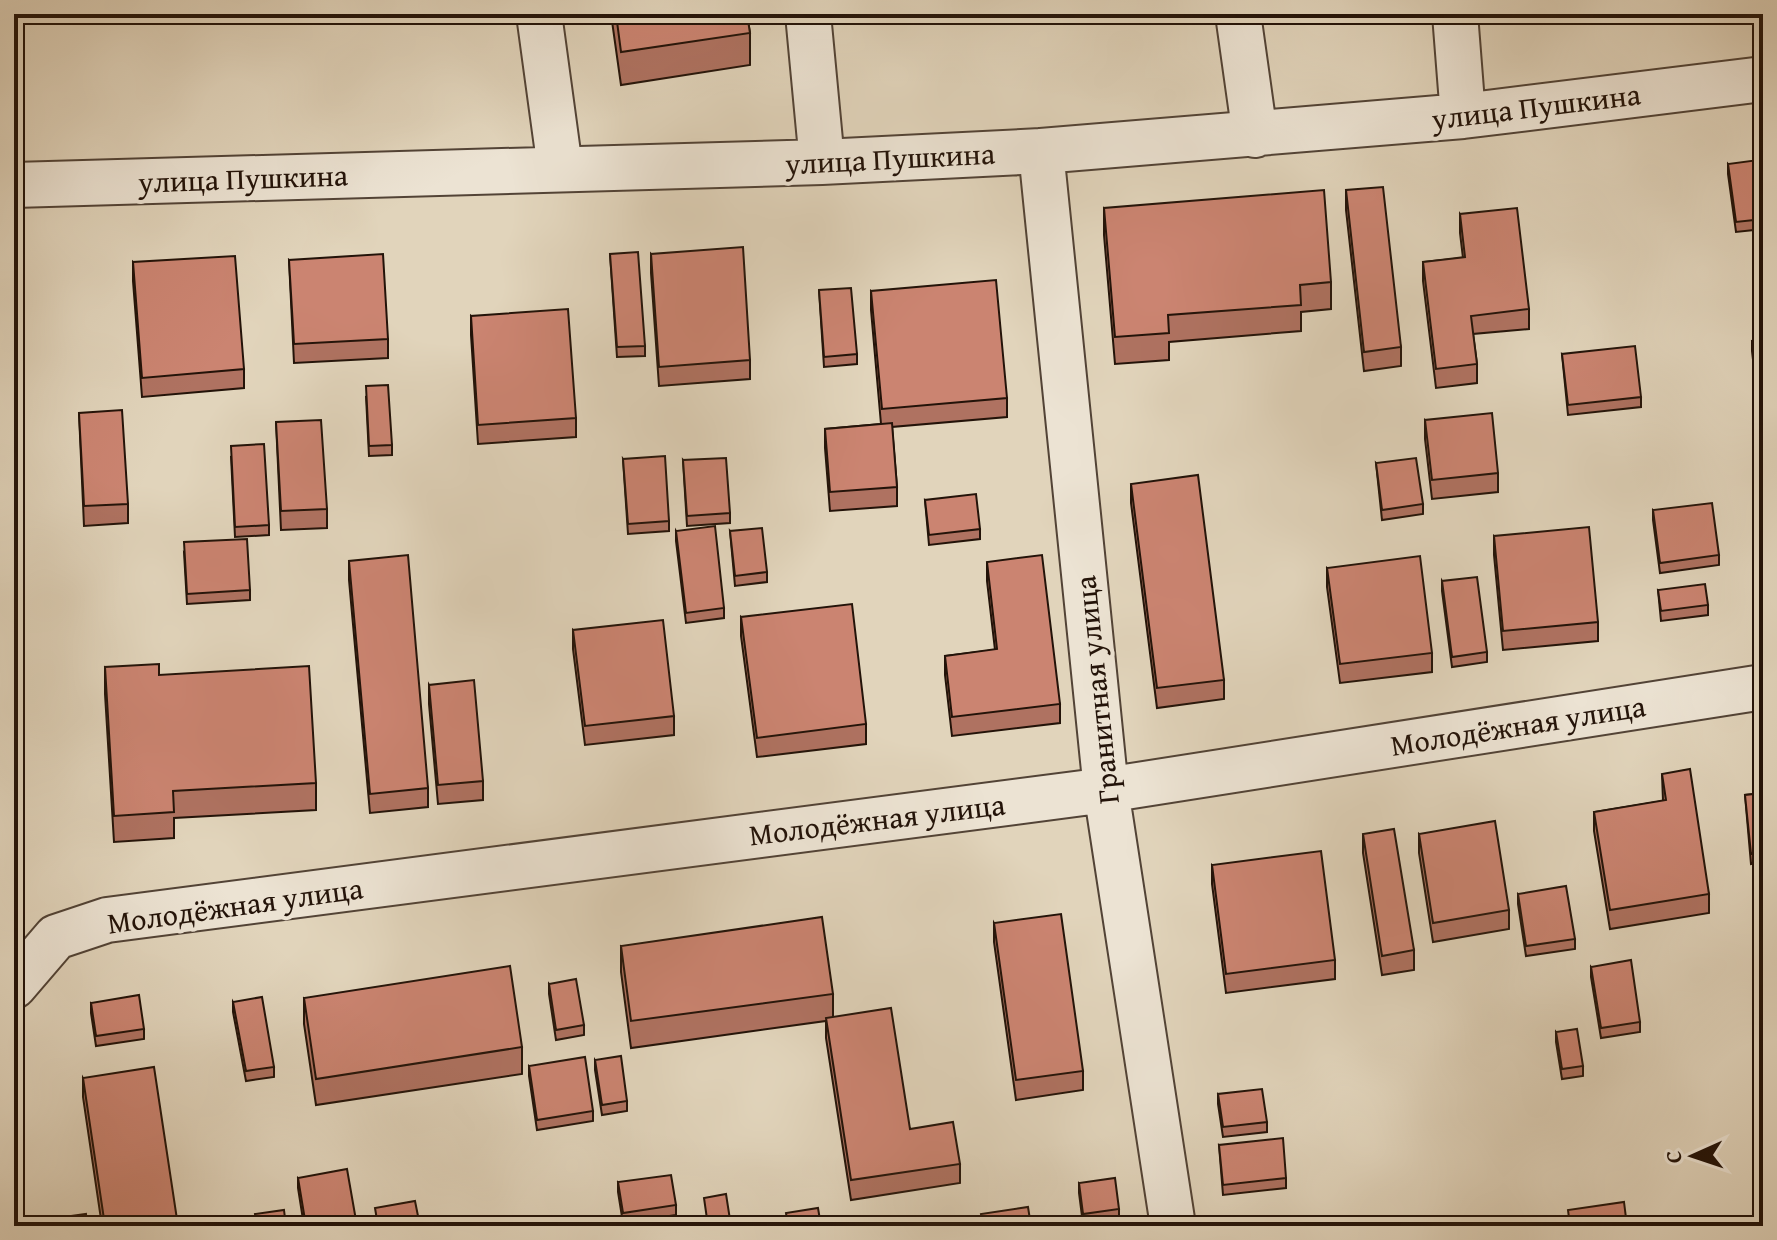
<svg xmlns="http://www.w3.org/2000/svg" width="1777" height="1240" font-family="'Gentium Book Plus',serif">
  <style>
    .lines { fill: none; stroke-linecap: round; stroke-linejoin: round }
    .minor-casing { stroke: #524336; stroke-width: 48 }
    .minor { stroke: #ece3d3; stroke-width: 44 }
    .wall { fill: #af7261; stroke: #231309; stroke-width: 2 }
    .building { fill: #cb8471; stroke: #231309; stroke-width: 2 }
    .labels { text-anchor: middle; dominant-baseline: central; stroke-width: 8; stroke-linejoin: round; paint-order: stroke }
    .street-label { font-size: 30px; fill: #231309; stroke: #ece3d3 }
  </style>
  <rect width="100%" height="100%" fill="#e1d4bb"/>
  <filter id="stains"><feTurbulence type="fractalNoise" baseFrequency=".0025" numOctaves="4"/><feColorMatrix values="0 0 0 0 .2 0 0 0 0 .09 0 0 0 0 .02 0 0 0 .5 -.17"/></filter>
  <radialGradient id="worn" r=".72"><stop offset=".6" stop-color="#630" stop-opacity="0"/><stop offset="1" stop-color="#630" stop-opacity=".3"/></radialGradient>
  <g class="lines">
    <defs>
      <path id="minor" d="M539 14 560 168
        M808 14 822 162
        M1238 14 1255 135
        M1455 14 1463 116
        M1041 151 1106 790 1173 1226
        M14 185 822 162 1041 151 1463 116 1763 79
        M14 986 56 937 107 920 1106 790 1763 687"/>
    </defs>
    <use href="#minor" class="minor-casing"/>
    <use href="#minor" class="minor"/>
  </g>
  <path class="wall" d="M611 14H747L750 33V65L621 85Z
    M1728 164 1763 199V229L1736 232 1728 174Z
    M1346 190 1401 347V366L1364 371 1346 210Z
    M1104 208 1331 282V309L1301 312V331L1169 342V360L1115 364 1104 235Z
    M1460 214 1529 309V329L1473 334 1477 364V383L1436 388 1423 281V262L1463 258 1460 233Z
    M610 254 645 346V356L617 357Z
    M651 254 750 360V379L659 386 651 273Z
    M289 260 388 339V358L294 363Z
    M133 262 244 369V388L142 397 133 281Z
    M819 290 857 354V364L824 367Z
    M871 291 1007 398V417L892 427 897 487V506L830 511 825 448V429L881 424 871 310Z
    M471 316 576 418V437L478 444 471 335Z
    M1763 340V385L1756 386 1752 351V341Z
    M1562 354 1641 397V407L1568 415Z
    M366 396 392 445V455L369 456Z
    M79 413 128 504V523L84 526Z
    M1425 420 1498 473V492L1432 499 1425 439Z
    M276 422 327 509V528L281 530Z
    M231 456 269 525V535L235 537Z
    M623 459 669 521V531L628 534Z
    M683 460 730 513V523L687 526Z
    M1376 463 1423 504V514L1382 520Z
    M1131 484 1224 680V699L1157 708 1131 503Z
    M925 500 980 529V539L929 545Z
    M1653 510 1719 555V565L1660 573 1653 520Z
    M676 531 724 608V618L686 623 676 541Z
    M730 531 767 572V582L735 586Z
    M1494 536 1598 622V641L1503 650 1494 555Z
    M184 552 250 590V600L187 604Z
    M349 561 428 788V807L370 813 349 580Z
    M987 562 1060 704V723L952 736 945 675V656L995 650 987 581Z
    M1327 568 1432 653V672L1340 683 1327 587Z
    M1442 581 1487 652V662L1452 667 1442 591Z
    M1658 590 1708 605V615L1661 621Z
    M741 617 866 724V744L757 757 741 636Z
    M573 630 674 716V735L585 745 573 649Z
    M105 667 159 675 316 783V810L174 818V838L114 842 105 694Z
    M429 685 483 781V800L438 804 429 704Z
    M1662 774 1709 894V913L1610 929 1594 831V812L1663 801Z
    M1763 793V862L1751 864 1745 795Z
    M1363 834 1414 950V970L1382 975 1363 853Z
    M1419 834 1509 910V929L1433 942 1419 853Z
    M1212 865 1335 960V979L1226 993 1212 884Z
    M1518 894 1575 939V949L1526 956 1518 904Z
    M994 923 1083 1071V1090L1016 1100 994 942Z
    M621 946 833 994V1017L910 1129 960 1164V1183L851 1200 826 1038V1021L631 1048 621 972Z
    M1591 967 1640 1022V1032L1601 1038 1591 977Z
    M549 984 584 1025V1035L556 1040 549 994Z
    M304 998 522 1047V1074L316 1105 304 1024Z
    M233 1002 274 1067V1077L246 1081 233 1012Z
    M91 1003 144 1029V1039L96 1046 91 1013Z
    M1556 1032 1583 1066V1076L1562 1079 1556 1042Z
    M595 1060 627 1101V1111L602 1115 595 1070Z
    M529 1066 593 1111V1121L537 1130 529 1076Z
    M83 1078 178 1226H102L83 1097Z
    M1218 1094 1267 1122V1132L1223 1137 1218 1104Z
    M1219 1145 1286 1178V1188L1223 1195Z
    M298 1178 357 1226H304L298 1188Z
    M618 1182 676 1205V1215L623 1223 618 1192Z
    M1079 1183 1119 1209V1219L1083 1224 1079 1193Z"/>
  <path class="building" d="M616 14H747L750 33 621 52Z
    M1758 160 1763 199V219L1736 222 1728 164Z
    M1383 187 1401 347 1364 352 1346 190Z
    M1324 190 1331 282 1300 285 1301 305 1168 315 1169 333 1115 337 1104 208Z
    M1517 208 1529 309 1471 316 1477 364 1436 369 1423 262 1465 257 1460 214Z
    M743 247 750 360 659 367 651 254Z
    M638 252 645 346 617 347 610 254Z
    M383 254 388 339 294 344 289 260Z
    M235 256 244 369 142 378 133 262Z
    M996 280 1007 398 882 409 871 291Z
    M851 288 857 354 824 357 819 290Z
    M568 309 576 418 478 425 471 316Z
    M1763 340V375L1756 376 1752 341Z
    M1635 346 1641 397 1568 405 1562 354Z
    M388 385 392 445 369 446 366 386Z
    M122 410 128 504 84 506 79 413Z
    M1492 413 1498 473 1432 480 1425 420Z
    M321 420 327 509 281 511 276 422Z
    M892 423 897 487 830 492 825 429Z
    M264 444 269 525 235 527 231 446Z
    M665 456 669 521 628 524 623 459Z
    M726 458 730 513 687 516 683 460Z
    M1416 458 1423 504 1382 510 1376 463Z
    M1198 475 1224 680 1157 688 1131 484Z
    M976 494 980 529 929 535 925 500Z
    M1712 503 1719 555 1660 563 1653 510Z
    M715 526 724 608 686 613 676 531Z
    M1589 527 1598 622 1503 631 1494 536Z
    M762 528 767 572 735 576 730 531Z
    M247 539 250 590 187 594 184 542Z
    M408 555 428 788 370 794 349 561Z
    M1042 555 1060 704 952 717 945 656 997 649 987 562Z
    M1420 556 1432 653 1340 664 1327 568Z
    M1477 577 1487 652 1452 657 1442 581Z
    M1705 584 1708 605 1661 611 1658 590Z
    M852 604 866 724 757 738 741 617Z
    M663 620 674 716 585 726 573 630Z
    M159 664V675L309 666 316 783 173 791 174 812 114 816 105 667Z
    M474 680 483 781 438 785 429 685Z
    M1690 769 1709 894 1610 910 1594 812 1666 800 1662 774Z
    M1763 793V852L1751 854 1745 795Z
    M1495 821 1509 910 1433 923 1419 834Z
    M1394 829 1414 950 1382 956 1363 834Z
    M1321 851 1335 960 1226 974 1212 865Z
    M1566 886 1575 939 1526 946 1518 894Z
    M1061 914 1083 1071 1016 1080 994 923Z
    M822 917 833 994 631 1021 621 946Z
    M1631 960 1640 1022 1601 1028 1591 967Z
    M510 966 522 1047 316 1079 304 998Z
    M576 979 584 1025 556 1030 549 984Z
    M139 995 144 1029 96 1036 91 1003Z
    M262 997 274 1067 246 1071 233 1002Z
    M891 1008 910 1129 953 1122 960 1164 851 1180 826 1018Z
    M1577 1029 1583 1066 1562 1069 1556 1032Z
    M621 1056 627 1101 602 1105 595 1060Z
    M585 1057 593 1111 537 1120 529 1066Z
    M154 1067 178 1226H105L83 1078Z
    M1262 1089 1267 1122 1223 1127 1218 1094Z
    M1283 1138 1286 1178 1223 1185 1219 1145Z
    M347 1169 357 1226H306L298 1178Z
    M671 1175 676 1205 623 1213 618 1182Z
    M1115 1178 1119 1209 1083 1214 1079 1183Z
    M726 1194 731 1226H708L704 1198Z
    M415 1201 420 1226H378L375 1208Z
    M1624 1202 1627 1226H1570L1568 1210Z
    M1028 1207 1031 1226H983L981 1214Z
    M818 1208 821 1226H788L786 1213Z
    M284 1210 286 1226H257L255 1214Z
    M86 1214 87 1226H50L49 1219Z"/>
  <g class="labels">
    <g class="street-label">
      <text transform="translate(1536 106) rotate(-7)">улица Пушкина</text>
      <text transform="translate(890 158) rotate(-3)">улица Пушкина</text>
      <text transform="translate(243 178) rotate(-2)">улица Пушкина</text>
      <text transform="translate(1096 690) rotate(-96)">Гранитная улица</text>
      <text transform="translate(1518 725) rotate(-9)">Молодёжная улица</text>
      <text transform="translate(877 819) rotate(-7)">Молодёжная улица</text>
      <text transform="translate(235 905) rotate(-8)">Молодёжная улица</text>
    </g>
  </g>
  <rect width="1777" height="1240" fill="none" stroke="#e1d4bb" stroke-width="48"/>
  <rect x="16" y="16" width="1745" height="1208" fill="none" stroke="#231309" stroke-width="4"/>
  <rect x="24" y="24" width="1729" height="1192" fill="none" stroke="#231309" stroke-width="2"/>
  <g transform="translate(1693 1156) rotate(267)" stroke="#ece3d3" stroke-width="6" paint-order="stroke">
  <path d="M0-6L14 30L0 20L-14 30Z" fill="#231309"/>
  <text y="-12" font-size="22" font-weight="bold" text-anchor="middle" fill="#231309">С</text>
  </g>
  <rect width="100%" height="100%" filter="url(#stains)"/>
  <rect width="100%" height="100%" fill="url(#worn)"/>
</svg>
